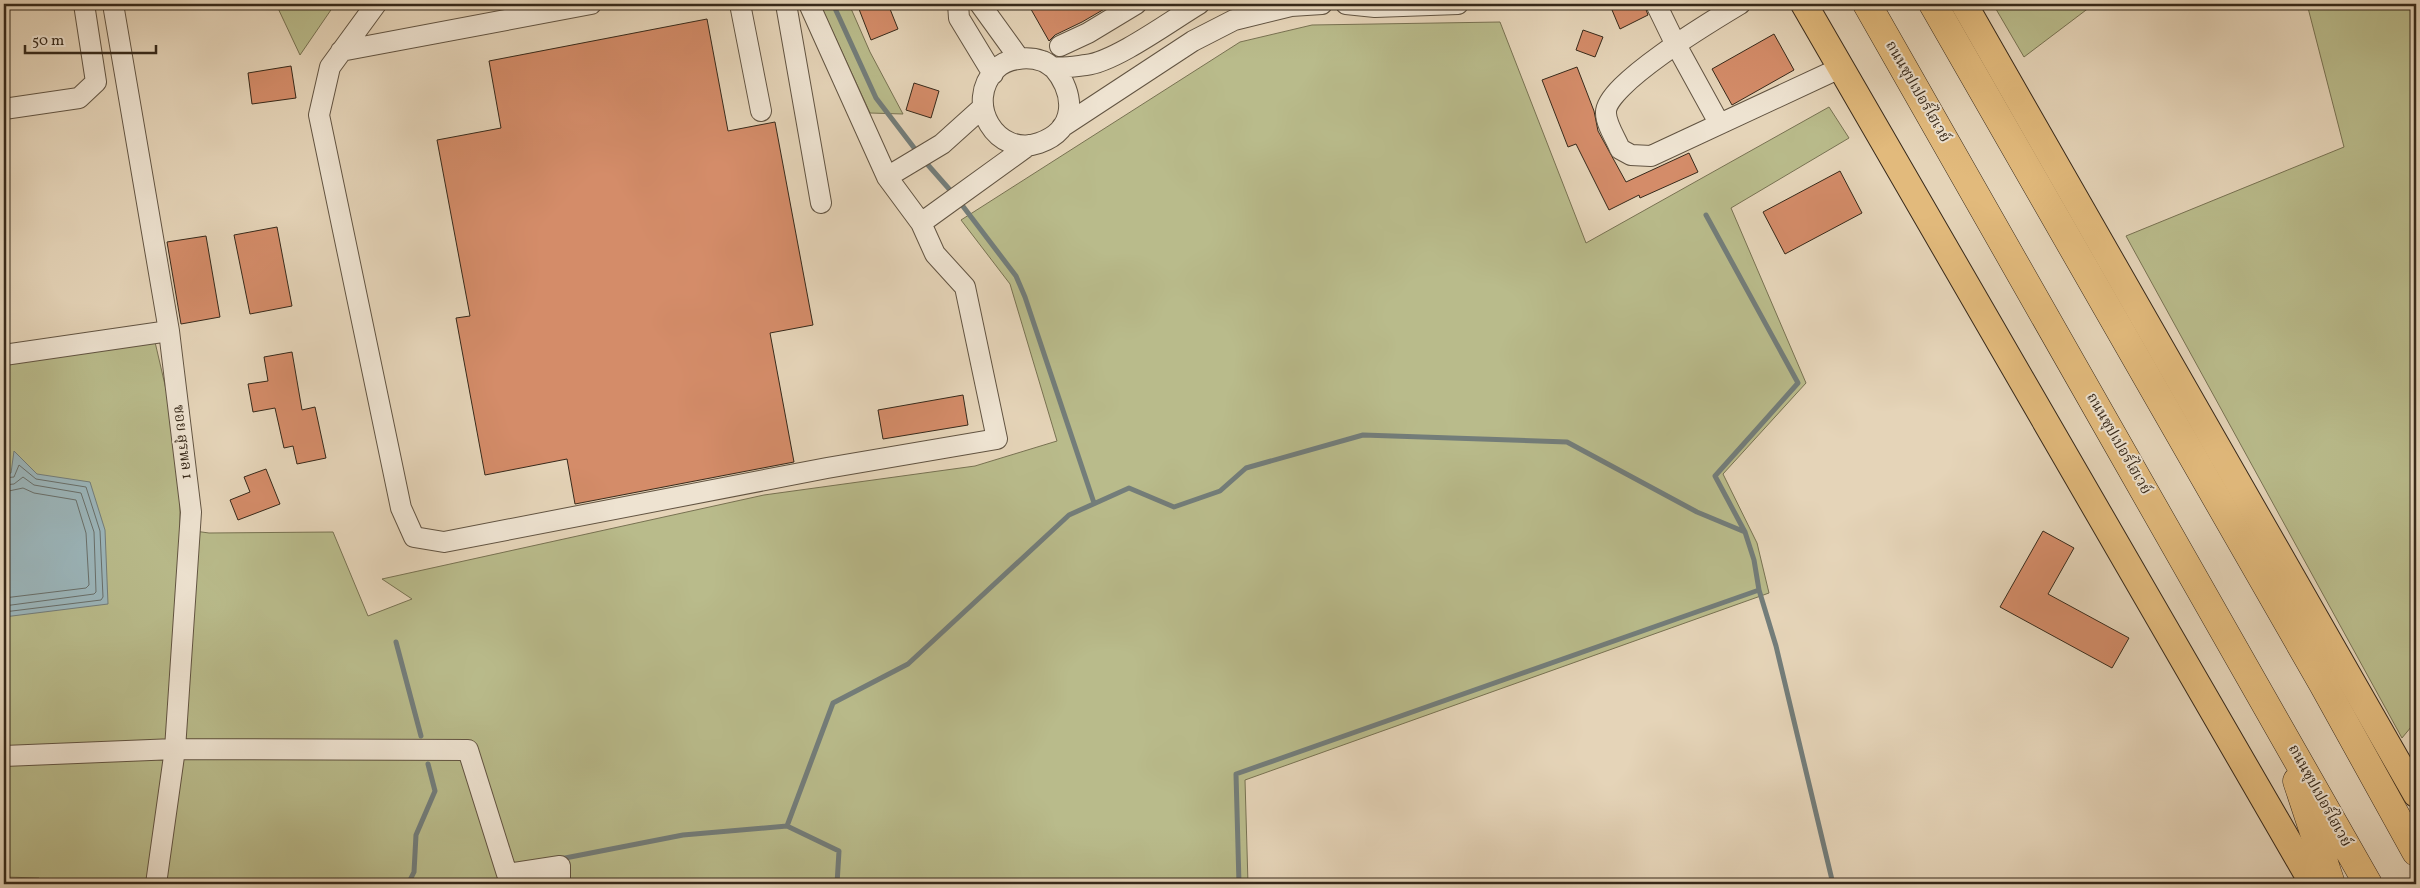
<svg xmlns="http://www.w3.org/2000/svg" width="2420" height="888" font-family="Vollkorn,'Noto Serif Thai',serif">
  <style>
    .green { fill: #b9bb8b; stroke: #787252 }
    .water { fill: #9bb5ba; stroke: #737d7a }
    .lines { fill: none; stroke-linecap: round; stroke-linejoin: round }
    .shore { stroke: #696f6a; stroke-width: 1 }
    .stream { stroke: #737d7a; stroke-width: 5 }
    .building { fill: #d48c69; stroke: #37291a }
    .minor-casing { stroke: #625442; stroke-width: 22 }
    .major-casing { stroke: #37291a; stroke-width: 28 }
    .highway-casing { stroke: #37291a; stroke-width: 29 }
    .minor { stroke: #eee3d1; stroke-width: 20 }
    .major { stroke: #e2ba7c; stroke-width: 26 }
    .highway { stroke: #e2ba7c; stroke-width: 28 }
    .labels { text-anchor: middle; dominant-baseline: central; stroke-width: 4; stroke-linejoin: round; paint-order: stroke }
    .street-label { font-size: 15px; fill: #37291a; stroke: #eee3d1 }
  </style>
  <rect width="100%" height="100%" fill="#e5d4b8"/>
  <filter id="stains"><feTurbulence type="fractalNoise" baseFrequency=".004" numOctaves="4"/><feColorMatrix values="0 0 0 0 .2 0 0 0 0 .09 0 0 0 0 .02 0 0 0 .5 -.17"/></filter>
  <radialGradient id="worn" r=".72"><stop offset=".6" stop-color="#630" stop-opacity="0"/><stop offset="1" stop-color="#630" stop-opacity=".3"/></radialGradient>
  <path class="green" d="M276 4H335L300 55Z
    M820 4H849L870 52 903 114 870 113Z
    M1993 4H2094L2024 57Z
    M2307 4H2416V721L2402 738 2126 236 2344 147Z
    M1500 22 1586 243 1829 107 1849 138 1731 208 1806 383 1723 474 1757 543 1769 593 1245 780 1248 884H39V878L4 877V363L155 342 175 428 180 475V529L209 533 333 532 368 616 412 599 382 579 764 495 975 466 1057 441 1010 284 961 220 1240 42 1312 25Z"/>
  <path class="water" d="M14 451 37 474 90 482 105 530 108 604 4 617V474L11 473Z"/>
  <g class="lines">
    <path class="shore" d="M4 478 14 477 19 465 36 479 86 487 100 531 103 597 101 600 4 612
      M4 485 14 484 23 477 34 485 81 493 94 532 96 592 94 594 4 606
      M4 492 23 488 34 493 76 500 86 533 89 585 86 588 4 598"/>
    <path class="stream" d="M833 4 876 98 915 149
      M928 165 950 190
      M962 205 1016 276 1025 297 1094 503
      M1706 215 1798 383 1715 476 1745 532 1754 560 1759 590 1776 646 1833 884
      M396 642 421 736
      M787 826 839 851 837 884
      M560 859 683 835 787 826 833 703 908 664 1069 515 1129 488 1174 507 1220 491 1246 468 1363 435 1567 442 1697 512 1745 532
      M408 884 414 872 416 835 435 791 428 764
      M1239 884 1236 774 1759 590"/>
  </g>
  <path class="building" d="M857 4H888L898 29 871 40Z
    M1028 4H1113L1082 22 1055 35 1049 41Z
    M1625 4H1644L1648 15 1620 29 1612 10Z
    M707 19 728 131 775 122 813 325 770 333 794 462 575 504 567 459 485 475 456 318 470 316 437 140 501 128 489 61Z
    M1583 30 1603 37 1595 57 1576 50Z
    M1774 34 1794 70 1732 105 1712 69Z
    M291 66 296 98 252 104 248 73Z
    M1577 67 1594 111 1598 131 1626 182 1689 153 1698 172 1640 198 1639 195 1609 210 1576 144 1568 147 1542 80Z
    M914 83 939 91 931 118 906 110Z
    M1840 171 1862 213 1785 254 1763 212Z
    M277 227 292 306 250 314 234 235Z
    M206 236 220 317 181 324 167 242Z
    M292 352 302 410 315 407 326 458 297 464 293 446 284 448 275 408 253 412 248 384 268 381 264 357Z
    M963 395 968 425 883 439 878 410Z
    M266 469 280 504 238 520 230 500 250 492 244 477Z
    M2043 531 2074 548 2048 594 2129 638 2112 668 2000 607Z"/>
  <g class="lines">
    <defs>
      <path id="minor" d="M113 4 169 331 191 512 175 749 156 884
        M376 4 330 67 319 115 401 508 414 537 444 542 827 468 997 439 965 287 935 254 921 223 887 177 809 4
        M740 4 761 111
        M786 4 821 203
        M958 4 959 18 993 74
        M980 4 1019 58
        M1346 4 1375 7 1458 4
        M1656 4 1675 43 1719 123
        M1740 4C1715 19 1604 85 1606 113 1606 124 1616 139 1620 149L1631 155 1651 156 1840 68
        M1060 46 1088 33 1136 4
        M341 51 591 4
        M1053 67C1076 94 1077 130 1039 143 997 158 963 103 996 69 1007 58 1028 56 1042 61 1046 62 1049 65 1052 67 1061 69 1077 66 1086 65 1115 62 1172 20 1199 4
        M4 109 79 98 96 82 84 4
        M1062 127 1193 41 1234 20 1291 6 1322 4
        M887 177 942 144 982 108
        M921 223 1029 145
        M4 355 169 331
        M4 756 175 749 468 750 507 874 560 866V884"/>
      <path id="major" d="M1804 4 2313 884
        M1964 4 2416 794"/>
      <path id="highway" d="M1867 4 2368 884
        M1933 4 2323 684 2416 852
        M2297 781 2331 884"/>
    </defs>
    <use href="#minor" class="minor-casing"/>
    <use href="#major" class="major-casing"/>
    <use href="#highway" class="highway-casing"/>
    <use href="#minor" class="minor"/>
    <use href="#major" class="major"/>
    <use href="#highway" class="highway"/>
  </g>
  <g class="labels">
    <g class="street-label">
      <text transform="translate(1917 92) rotate(60)">ถนนซุปเปอร์ไฮเวย์</text>
      <text transform="translate(182 442) rotate(83)">ซอย สุรพล 1</text>
      <text transform="translate(2118 444) rotate(60)">ถนนซุปเปอร์ไฮเวย์</text>
      <text transform="translate(2319 796) rotate(61)">ถนนซุปเปอร์ไฮเวย์</text>
    </g>
  </g>
  <rect width="2420" height="888" fill="none" stroke="#e5d4b8" stroke-width="20"/>
  <rect x="5" y="5" width="2410" height="878" fill="none" stroke="#37291a" stroke-width="2.5"/>
  <rect x="10" y="10" width="2400" height="868" fill="none" stroke="#37291a"/>
  <path d="M25 45v8h131v-8" fill="none" stroke="#37291a" stroke-width="2.5"/>
  <text x="32" y="45" font-size="15" fill="#37291a" stroke="#eee3d1" stroke-width="4" paint-order="stroke">50 m</text>
  <rect width="100%" height="100%" filter="url(#stains)"/>
  <rect width="100%" height="100%" fill="url(#worn)"/>
</svg>
